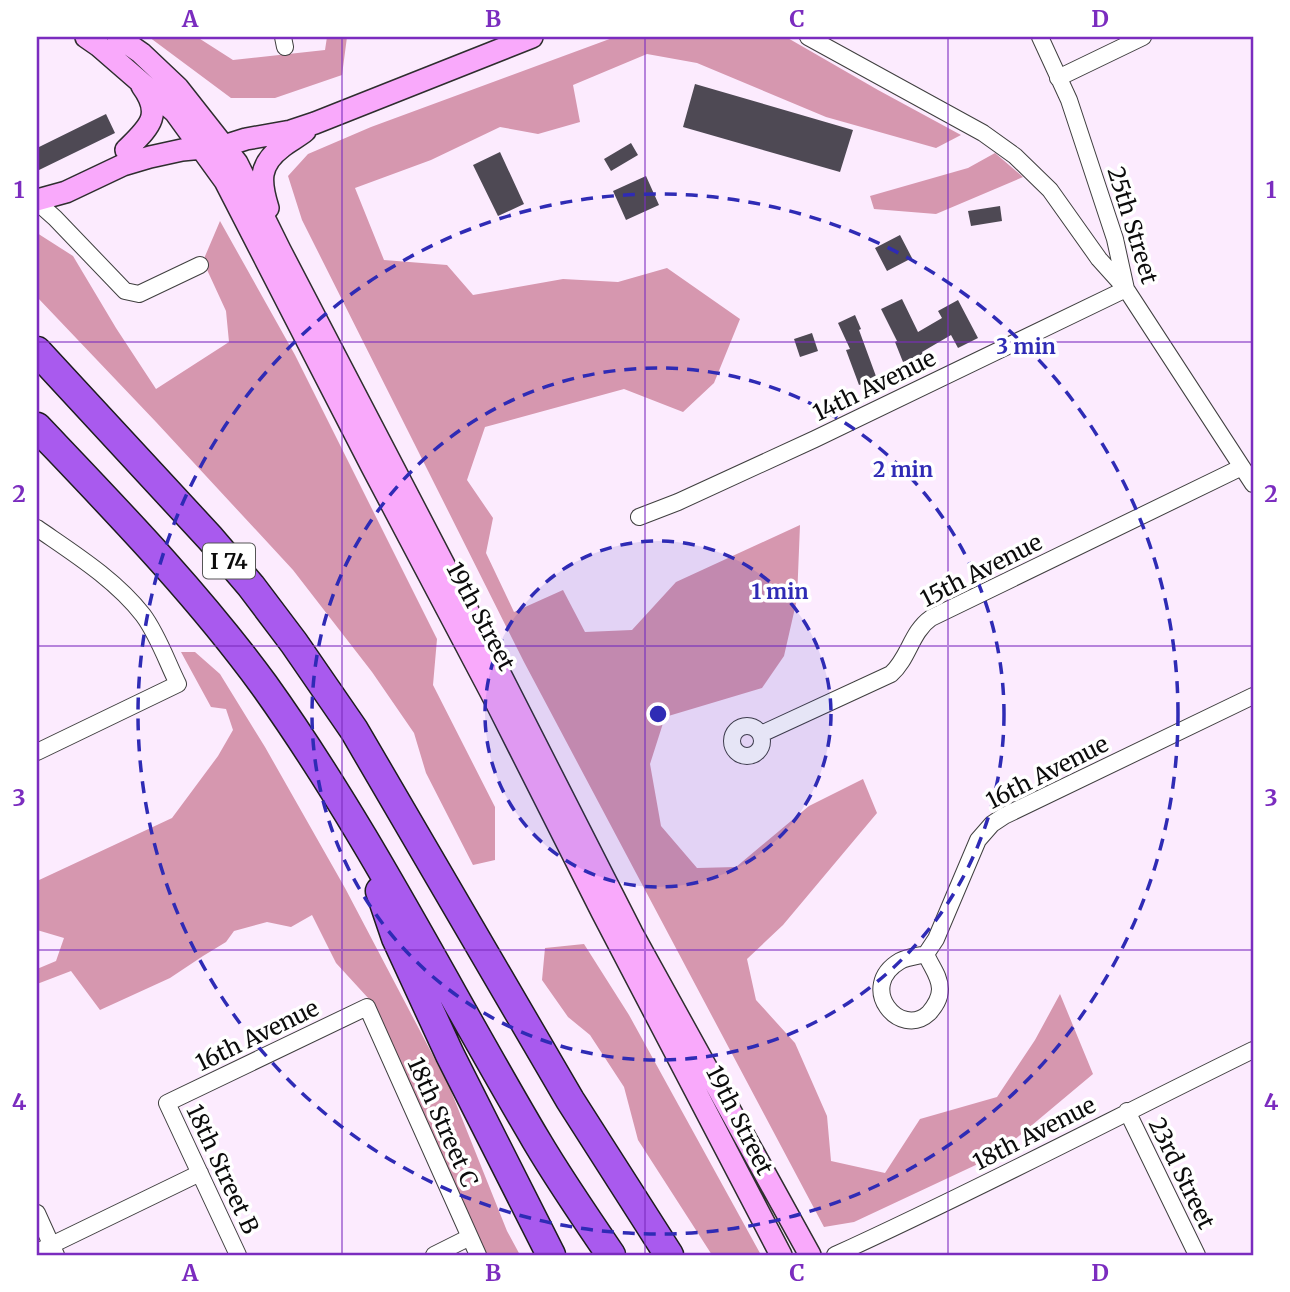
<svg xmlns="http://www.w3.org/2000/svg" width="1290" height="1292" font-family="Merriweather,serif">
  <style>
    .forest { fill: #d697af }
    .building { fill: #4e4954 }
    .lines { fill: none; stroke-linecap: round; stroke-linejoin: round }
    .street-casing { stroke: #3f3f3f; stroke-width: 18 }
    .secondary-casing { stroke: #2e2e2e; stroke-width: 24 }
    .highway-casing { stroke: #1d1d1d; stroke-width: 31 }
    .street { stroke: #fff; stroke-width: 16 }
    .secondary { stroke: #f9a9fb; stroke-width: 21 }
    .highway { stroke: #a95aee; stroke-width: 28 }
    .grid { fill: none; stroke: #7b2cbf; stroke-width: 2; stroke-opacity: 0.55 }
    .ring { fill: none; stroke: #2f2bb5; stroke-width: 3.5; stroke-dasharray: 12 9 }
    .labels { text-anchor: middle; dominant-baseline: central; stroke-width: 7; stroke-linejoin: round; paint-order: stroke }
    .shield { fill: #fff; stroke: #555; stroke-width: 2 }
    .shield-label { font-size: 21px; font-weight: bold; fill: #0c0c0c }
    .street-label { font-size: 23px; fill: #0c0c0c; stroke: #fff }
    .centre { fill: #2f2bb5; stroke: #fff; stroke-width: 3.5 }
    .ring-label { font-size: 21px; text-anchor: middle; font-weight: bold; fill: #2f2bb5; stroke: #fff; stroke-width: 7; stroke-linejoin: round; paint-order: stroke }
    .neatline { fill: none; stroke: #7b2cbf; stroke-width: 2.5 }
    .grid-label { font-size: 23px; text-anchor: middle; font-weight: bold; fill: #7b2cbf }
  </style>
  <rect width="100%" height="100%" fill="#fcebfe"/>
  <path class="forest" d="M149 37H197L233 60 325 50 327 37H347L342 75 275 98H231Z
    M615 37H786L878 90 961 135 936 148 826 117 697 63 647 54 573 85 580 122 538 134 500 127 431 160 355 188 384 260 447 265 473 295 563 279 618 282 667 268 740 319 714 383 683 412 624 389 485 427 467 480 493 518 486 553 514 612 563 590 585 632 632 630 676 582 800 525 797 599 784 656 762 688 665 717 650 764 661 826 697 868 736 867 809 806 863 779 877 813 783 925 747 959 756 1000 795 1043 827 1116 831 1161 885 1173 920 1119 997 1097 1035 1040 1060 994 1093 1074 995 1156 854 1222 824 1227 524 662 302 220 288 176 308 154 371 127Z
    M995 153 1023 177 936 214 874 209 870 196 968 168Z
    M220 221 295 355 437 639 433 685 495 807V860L473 865 426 773 414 733 372 672 293 570 156 422 37 297V233L73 256 116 328 156 389 229 342 226 311 203 261Z
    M181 652H195L220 674 265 747 345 888 449 1086 507 1231 520 1255H485L409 1085 369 999 336 963 312 915 291 927 267 922 234 931 226 942 203 956 170 978 100 1010 71 971 37 984V969L56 961 64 938 37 930V881L172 818 218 756 233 730 226 709 211 707Z
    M584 944 629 1015 761 1255H712L638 1140 624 1087 590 1035 568 1017 542 980 545 948Z"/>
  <path class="building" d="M695 84 853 130 840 172 683 127Z
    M106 114 115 133 37 171V148Z
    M631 143 638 155 611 171 604 159Z
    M500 152 524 204 498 216 473 165Z
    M646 176 659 205 626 220 613 191Z
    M1000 206 1002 221 971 226 968 211Z
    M900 235 912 258 887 271 875 248Z
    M902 299 918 332 942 318 938 311 958 300 978 338 958 348 951 335 922 352 923 354 903 362 895 342 897 341 881 309Z
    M855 315 861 329 859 330 877 379 859 385 846 350 850 349 838 323Z
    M812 333 818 351 800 357 794 339Z"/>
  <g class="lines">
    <defs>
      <path id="street" d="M283 37 285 47
        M1040 37 1069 100 1115 239 1126 289 1253 484
        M1058 78 1143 37
        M37 202 55 218 125 291 139 294 200 265
        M639 517 678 502 815 439 1126 289 1099 259 1050 190 1015 156 983 133 808 37
        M37 528C73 553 115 579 143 615 158 635 167 662 178 684L37 752
        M732 741a15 15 0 1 1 30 0a15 15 0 1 1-30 0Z
        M761 734 891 674C909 658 911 632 931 618L1242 467
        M926 954 936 939 978 840 992 824 1004 816 1253 696
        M926 954C930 965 940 976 940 989 940 999 935 1006 929 1013 900 1040 856 987 900 961 907 957 918 956 926 954Z
        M1127 1111 1197 1255
        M37 1213 56 1255
        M37 1252 200 1173
        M238 1255 167 1103 367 1007 478 1255
        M434 1255 470 1237
        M835 1255C976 1191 1114 1118 1253 1050"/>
      <path id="secondary" d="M86 37 99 46 175 112 225 181 372 467 497 704 602 912 781 1255
        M118 37 141 53 178 88 237 163 280 250 464 603 632 933 810 1255
        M126 150C148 128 164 116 142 86
        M37 200 66 192 123 165 150 157 182 150 224 146 246 139 291 131 315 123 532 37
        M268 208C260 182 258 165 282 147 289 141 298 137 305 131"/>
      <path id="highway" d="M37 351 210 538 251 586 294 643 354 730 570 1100 669 1255
        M37 427C116 510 196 592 264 685 367 829 446 988 536 1140 559 1179 585 1217 611 1255
        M380 891 396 938 450 1055 551 1255"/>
    </defs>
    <use href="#street" class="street-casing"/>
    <use href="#secondary" class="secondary-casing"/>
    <use href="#highway" class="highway-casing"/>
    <use href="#street" class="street"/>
    <use href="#secondary" class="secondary"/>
    <use href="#highway" class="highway"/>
  </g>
  <path class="grid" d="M342 37V1255M645 37V1255M948 37V1255M37 342H1253M37 646H1253M37 950H1253"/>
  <circle cx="658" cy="714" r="173" fill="#2f2bb5" fill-opacity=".12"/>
  <g class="ring">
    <circle cx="658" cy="714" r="173"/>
    <circle cx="658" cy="714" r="346"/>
    <circle cx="658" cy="714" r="520"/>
  </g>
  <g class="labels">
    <rect class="shield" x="203" y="543.5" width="52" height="35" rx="5"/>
    <g class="shield-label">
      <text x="229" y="561">I 74</text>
    </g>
    <g class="street-label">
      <text transform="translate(1133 225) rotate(73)">25th Street</text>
      <text transform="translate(874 385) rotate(-26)">14th Avenue</text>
      <text transform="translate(981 570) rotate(-27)">15th Avenue</text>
      <text transform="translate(481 616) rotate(62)">19th Street</text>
      <text transform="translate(1047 772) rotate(-27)">16th Avenue</text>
      <text transform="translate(257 1035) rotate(-26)">16th Avenue</text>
      <text transform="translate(740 1120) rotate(63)">19th Street</text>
      <text transform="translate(443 1122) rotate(66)">18th Street C</text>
      <text transform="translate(1034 1133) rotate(-27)">18th Avenue</text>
      <text transform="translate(223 1169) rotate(65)">18th Street B</text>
      <text transform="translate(1182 1173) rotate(64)">23rd Street</text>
    </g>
  </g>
  <circle cx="658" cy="714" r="10" class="centre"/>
  <g class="ring-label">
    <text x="1026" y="354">3 min</text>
    <text x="903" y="477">2 min</text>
    <text x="780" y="599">1 min</text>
  </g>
  <rect width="1290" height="1292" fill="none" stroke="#ffffff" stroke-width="77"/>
  <rect x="38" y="38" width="1214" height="1216" class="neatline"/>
  <g class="grid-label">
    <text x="190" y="27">A</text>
    <text x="493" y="27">B</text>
    <text x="797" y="27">C</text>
    <text x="1100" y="27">D</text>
    <text x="19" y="198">1</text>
    <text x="1271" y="198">1</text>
    <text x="19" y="502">2</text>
    <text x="1271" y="502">2</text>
    <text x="19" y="806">3</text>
    <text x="1271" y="806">3</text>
    <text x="19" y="1110">4</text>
    <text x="1271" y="1110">4</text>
    <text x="190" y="1281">A</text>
    <text x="493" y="1281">B</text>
    <text x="797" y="1281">C</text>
    <text x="1100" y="1281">D</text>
  </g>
</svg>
